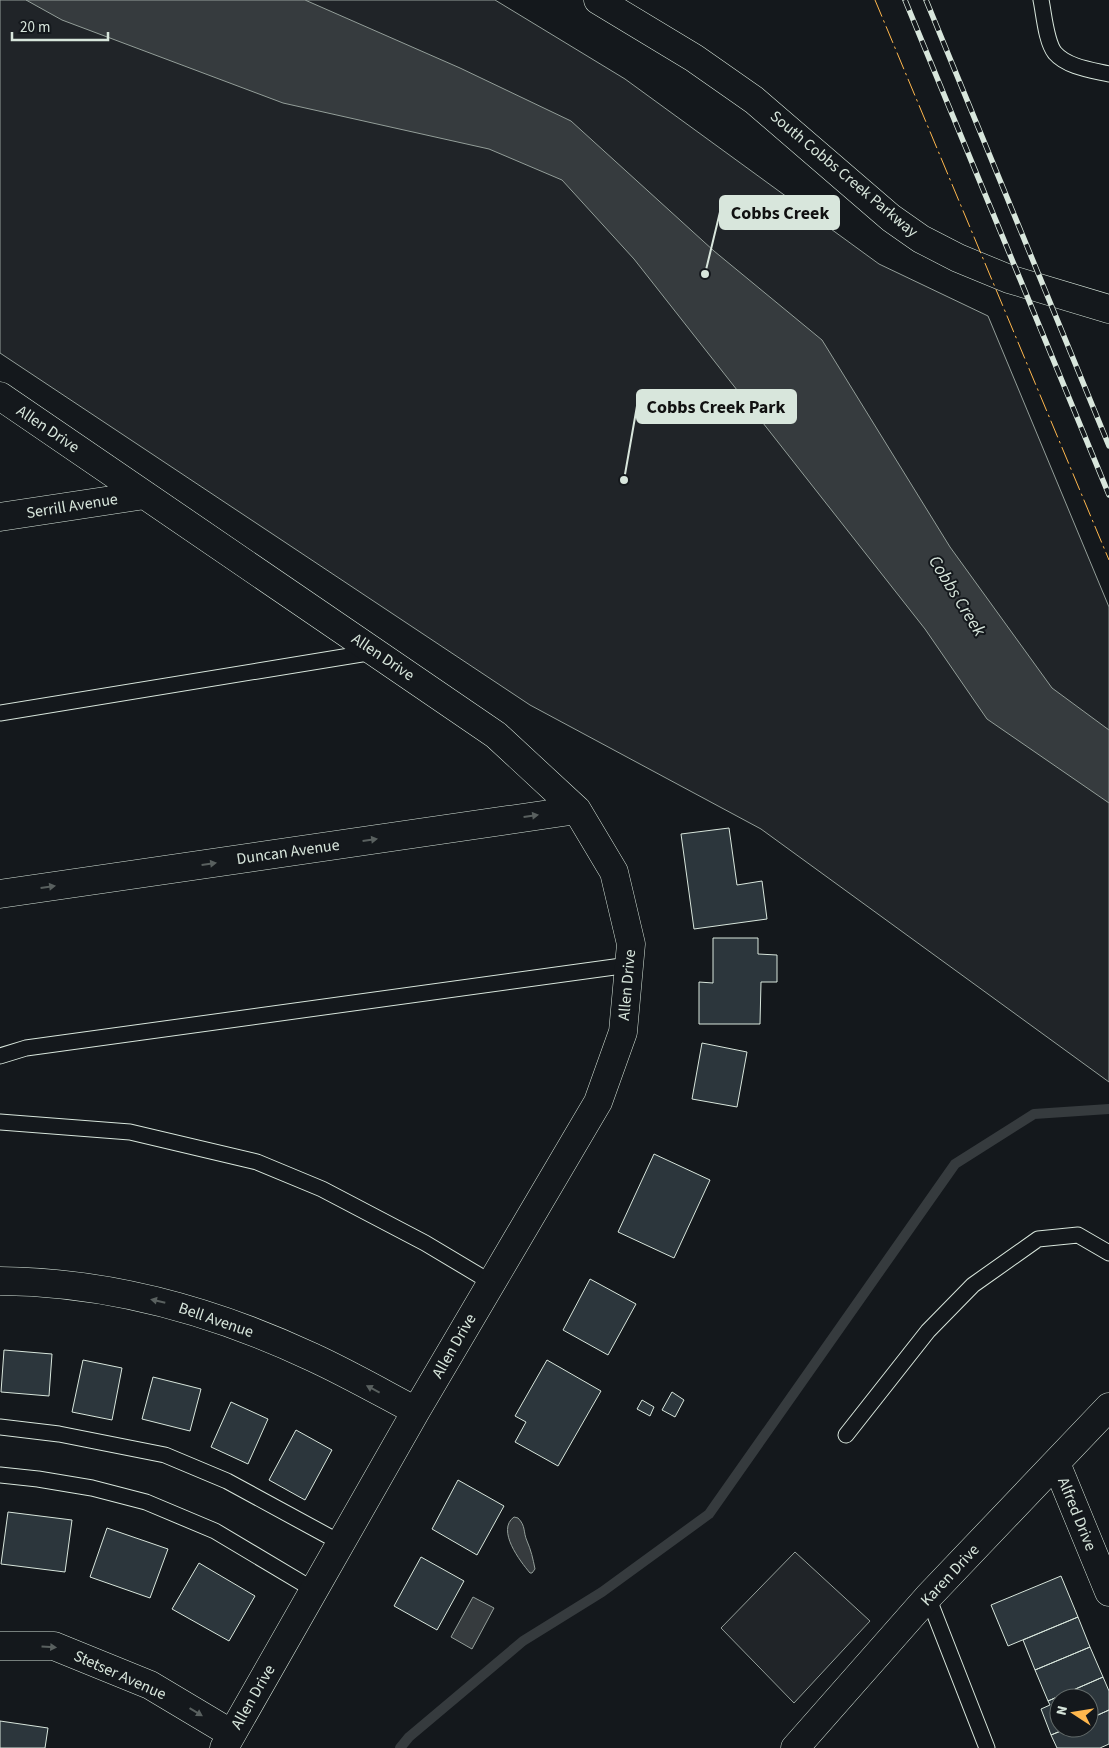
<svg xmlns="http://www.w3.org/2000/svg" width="1109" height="1748" font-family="'Source Sans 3',sans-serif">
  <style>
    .green { fill: #202428; stroke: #939e99 }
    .water { fill: #363b3e; stroke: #939e99 }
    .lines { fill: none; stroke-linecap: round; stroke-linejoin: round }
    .stream { stroke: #363b3e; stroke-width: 10 }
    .building { fill: #2c363c; stroke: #d8e6dc }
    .lane-casing { stroke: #d8e6dc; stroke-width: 17 }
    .street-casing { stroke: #d8e6dc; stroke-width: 29 }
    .primary-casing { stroke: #d8e6dc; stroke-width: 29 }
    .lane { stroke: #14181c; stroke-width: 15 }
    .street { stroke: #14181c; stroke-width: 28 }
    .primary { stroke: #14181c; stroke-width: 28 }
    .rail-casing { stroke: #d8e6dc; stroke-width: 5.5 }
    .rail { stroke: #14181c; stroke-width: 4; stroke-dasharray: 11; stroke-linecap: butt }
    .power { stroke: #ffb74d; stroke-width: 1; stroke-dasharray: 18 4 2.5 4; stroke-linecap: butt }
    .oneway { fill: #59605f }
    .labels { text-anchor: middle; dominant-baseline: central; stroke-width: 4; stroke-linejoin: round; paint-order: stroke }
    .street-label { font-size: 16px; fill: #d8e6dc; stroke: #14181c }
    .water-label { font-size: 18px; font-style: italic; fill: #d8e6dc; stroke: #14181c }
    .leader { fill: none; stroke: #d8e6dc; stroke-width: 2 }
    .callout-dot { fill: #d8e6dc; stroke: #14181c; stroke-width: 2 }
    .callout { fill: #d8e6dc; stroke: #d8e6dc; stroke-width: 2 }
    .callout-label { font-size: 18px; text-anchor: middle; font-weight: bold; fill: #111 }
  </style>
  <rect width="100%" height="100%" fill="#14181c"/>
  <path class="green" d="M0 0H495L625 79 879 264 988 316 1109 607V1082L761 829 530 705 0 353Z
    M795 1552 870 1621 794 1703 721 1628Z"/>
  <path class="water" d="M26 0H305L460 68 571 121 714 251 822 340 950 547 1052 688 1109 730V803L987 719 925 629 634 259 562 180 489 149 283 103 62 20Z
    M514 1517 518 1518C526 1526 523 1532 527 1541 531 1550 533 1559 535 1569L532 1573H530C520 1561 496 1530 514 1517Z
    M473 1597 494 1608 472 1649 451 1637Z"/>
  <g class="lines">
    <path class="stream" d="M400 1748 409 1737 523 1641 602 1592 709 1514 955 1164 1034 1114 1109 1109"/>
  </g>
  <path class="building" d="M729 828 737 885 762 881 767 919 694 929 681 834Z
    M713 938H758V954L777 955V982H761L760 1024H699V982L713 983Z
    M702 1043 747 1052 737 1107 692 1099Z
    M654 1154 710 1180 674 1258 618 1232Z
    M590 1279 636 1304 608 1355 563 1330Z
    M4 1350 52 1354 49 1396 1 1392Z
    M83 1360 122 1368 112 1420 72 1412Z
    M547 1360 601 1391 558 1466 515 1442 526 1422 515 1416Z
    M153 1377 201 1389 190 1431 142 1419Z
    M672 1392 684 1400 675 1417 662 1410Z
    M642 1400 654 1407 650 1416 637 1409Z
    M231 1402 268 1419 248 1464 211 1447Z
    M296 1430 332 1450 305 1500 269 1480Z
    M458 1480 504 1506 477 1555 432 1529Z
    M8 1512 72 1520 65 1572 1 1564Z
    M107 1528 168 1549 150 1598 90 1577Z
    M421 1557 464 1581 437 1630 394 1606Z
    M199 1563 255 1596 229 1641 172 1609Z
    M1061 1576 1078 1617 1008 1646 991 1605Z
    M1078 1617 1090 1647 1035 1670 1023 1640Z
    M1090 1647 1103 1677 1048 1701 1035 1670Z
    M1103 1677 1109 1691V1710L1089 1719V1698H1059V1728H1068L1051 1735 1041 1709 1050 1705 1048 1701Z
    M1109 1710V1744L1100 1748H1057L1051 1735 1068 1728H1089V1719Z
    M0 1721 48 1728 45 1748H0Z"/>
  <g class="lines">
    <defs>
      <path id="lane" d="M1041 0C1044 14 1046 42 1055 53 1067 67 1092 70 1109 74
        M0 713 374 652
        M0 1056 26 1048 629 965
        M0 1122 130 1132 257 1162 322 1189 425 1243 492 1283
        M0 1427 59 1434 165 1455 227 1481 341 1543
        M846 1435 928 1331 973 1285 1038 1239 1078 1235 1109 1253
        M0 1475 38 1479 92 1488 146 1502 215 1531 314 1590
        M928 1597 987 1748"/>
      <path id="street" d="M0 396 496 735 577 810 614 872 631 944 623 1032 598 1102 416 1411 224 1748
        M0 517 145 495
        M0 894 577 810
        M0 1281C108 1282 214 1311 312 1357 347 1373 382 1393 416 1411
        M1056 1463 1109 1592
        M0 1646H54L150 1685 232 1734
        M795 1748 928 1597 1109 1407"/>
      <path id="primary" d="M598 0 694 58 754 100 891 218 921 239 958 258 1009 279 1109 309"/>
    </defs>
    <use href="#lane" class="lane-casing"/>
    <use href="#street" class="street-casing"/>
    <use href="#primary" class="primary-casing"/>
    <use href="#lane" class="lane"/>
    <use href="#street" class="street"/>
    <use href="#primary" class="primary"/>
    <defs>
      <path id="rail" d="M905 0 1109 495
        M926 0 1109 446"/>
    </defs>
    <use href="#rail" class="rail-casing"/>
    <use href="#rail" class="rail"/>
    <path class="power" d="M875 0 1109 560"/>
  </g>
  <defs><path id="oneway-solid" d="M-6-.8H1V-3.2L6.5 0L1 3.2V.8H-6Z" transform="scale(1.25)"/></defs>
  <g class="oneway">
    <use href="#oneway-solid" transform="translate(531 816) rotate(-8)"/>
    <use href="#oneway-solid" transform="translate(370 840) rotate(-8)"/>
    <use href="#oneway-solid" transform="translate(209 864) rotate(-8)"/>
    <use href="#oneway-solid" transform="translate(48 887) rotate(-8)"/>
    <use href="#oneway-solid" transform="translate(158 1301) rotate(-167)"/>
    <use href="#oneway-solid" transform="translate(373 1389) rotate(-152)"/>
    <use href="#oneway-solid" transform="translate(49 1647) rotate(4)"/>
    <use href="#oneway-solid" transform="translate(196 1712) rotate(31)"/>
  </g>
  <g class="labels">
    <g class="street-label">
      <text transform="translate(844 174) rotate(40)">South Cobbs Creek Parkway</text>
      <text transform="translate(48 429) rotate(34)">Allen Drive</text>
      <text transform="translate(72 506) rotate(-9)">Serrill Avenue</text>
      <text transform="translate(383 657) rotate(34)">Allen Drive</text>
      <text transform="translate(288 852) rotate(-8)">Duncan Avenue</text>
      <text transform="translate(627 985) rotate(-85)">Allen Drive</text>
      <text transform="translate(216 1320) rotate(19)">Bell Avenue</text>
      <text transform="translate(454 1346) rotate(-60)">Allen Drive</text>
      <text transform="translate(1077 1514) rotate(68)">Alfred Drive</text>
      <text transform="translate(950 1575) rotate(-47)">Karen Drive</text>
      <text transform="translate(120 1675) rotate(24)">Stetser Avenue</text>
      <text transform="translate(253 1697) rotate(-60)">Allen Drive</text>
    </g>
    <g class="water-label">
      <text transform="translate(957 596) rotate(58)">Cobbs Creek</text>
    </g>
  </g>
  <path class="leader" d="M705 274L720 212M624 480L637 406"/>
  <g class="callout-dot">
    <circle cx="705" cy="274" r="5"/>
    <circle cx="624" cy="480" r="5"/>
  </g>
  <g class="callout">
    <rect x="720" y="196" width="119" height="33" rx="5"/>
    <rect x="637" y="390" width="159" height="33" rx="5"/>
  </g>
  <g class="callout-label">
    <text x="780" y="219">Cobbs Creek</text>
    <text x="716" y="413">Cobbs Creek Park</text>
  </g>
  <g transform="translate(1074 1713) rotate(282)"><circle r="24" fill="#14181c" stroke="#626a69"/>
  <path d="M0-4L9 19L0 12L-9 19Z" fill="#ffb74d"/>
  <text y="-8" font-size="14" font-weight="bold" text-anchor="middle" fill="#d8e6dc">N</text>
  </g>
  <path d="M12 32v8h96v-8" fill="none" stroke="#d8e6dc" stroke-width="2.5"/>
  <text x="20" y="32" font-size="15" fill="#d8e6dc" stroke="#14181c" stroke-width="4" paint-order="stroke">20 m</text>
</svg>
